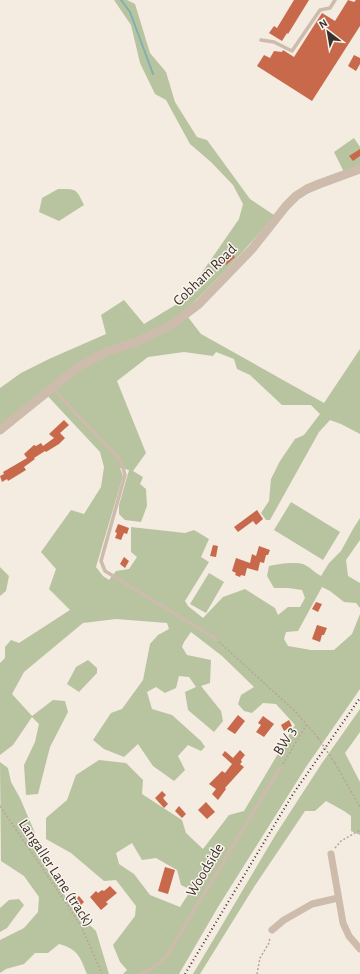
<svg xmlns="http://www.w3.org/2000/svg" width="360" height="974" font-family="'Alegreya Sans',sans-serif">
  <style>
    .green { fill: #b8c4a0; fill-rule: evenodd }
    .lines { fill: none; stroke-linecap: round; stroke-linejoin: round }
    .stream { stroke: #7fb0b2; stroke-width: 2 }
    .building { fill: #c8694b }
    .path { stroke: #b9a596; stroke-width: 1.5; stroke-dasharray: 2 2; stroke-linecap: butt }
    .service { stroke: #cdbbac; stroke-width: 3.5 }
    .minor { stroke: #cdbbac; stroke-width: 7 }
    .tertiary { stroke: #cdbbac; stroke-width: 9 }
    .rail { stroke: #3b302b; stroke-width: 2; stroke-dasharray: 1 3; stroke-linecap: butt }
    .path-bridge { stroke: #b9a596; stroke-width: 1.5; stroke-dasharray: 2 2; stroke-linecap: butt }
    .labels { text-anchor: middle; dominant-baseline: central; stroke-width: 3; stroke-linejoin: round; paint-order: stroke }
    .street-label { font-size: 15px; fill: #3b302b; stroke: #fbf5ee }
  </style>
  <rect width="100%" height="100%" fill="#f4ebe1"/>
  <path class="green" d="M114 0H127L135 4 150 53 166 72 175 102 197 137 207 140 250 199 274 215C246 250 216 281 184 312L201 334 324 403 360 349V434L341 424 330 420 319 432 270 520H266L261 513 269 501 271 479 280 461 295 439 304 435 320 414 311 405H282L250 375 237 369 234 359 216 352 213 356 184 352 148 357 117 381 146 453 133 471 143 477 140 484 146 489 147 506 141 522 125 520 119 514V505L129 470 120 468 123 476 96 567 103 576 109 580 116 571 129 569 137 557 131 552V527L185 533 194 530 209 539 201 557 209 562 185 601 188 606 203 618 223 597 245 589 275 608 278 615 288 607H300L305 598 302 590 288 588H274L267 576 269 566C278 564 298 561 305 565 311 568 315 573 321 576L329 563 341 551 353 529 360 518V540L346 560 348 576 360 583V608L356 603 344 602 330 591 322 587 298 631 286 632 284 639 288 646 311 650H334L352 634 360 614V689L306 767 218 907 179 974H123L127 970 120 962 113 945 135 916 136 906 116 880 104 881 71 853 46 839V818L67 800 76 775 99 760 126 763 143 780 142 794 182 820 186 833 203 849 229 815 244 811 295 725 276 704 263 703 252 713 244 711 238 704 241 695 254 687 222 656 191 632 184 642 182 647 187 655 211 660 210 683 201 686 221 711 223 721 214 732 188 710 185 692 196 687 189 677 179 676 176 688 165 693 156 687 147 692 152 709 172 715 201 741 205 747 201 751 188 745 178 756 185 770 174 781 153 766 138 744 124 757 104 749 93 740 111 713 122 709 143 680 150 644 158 635 169 629 167 623 116 619 83 623 24 672 12 694 32 716 53 700 65 701 68 712 50 747 38 794 26 795 24 765 35 742 39 724 32 717 13 745 0 755V663L5 658V647L11 640 19 643 70 610 49 589 56 569 41 552 71 510 84 514 101 487 104 467 100 452 43 391 0 426V388L21 373 49 359 106 334 101 315 124 300 144 324 177 304 203 271 239 219 243 204 233 185 211 162 190 144 166 100 155 94 140 63 131 25ZM132 843 142 860 156 858 177 870 181 885 191 890 180 907 150 895 134 874 119 864 116 853Z
    M354 138 360 147V165L344 172 334 152Z
    M58 189C76 189 76 188 84 205L59 221 39 212 42 198Z
    M291 502 340 532 323 560 274 530Z
    M0 567 9 576 6 591 0 596Z
    M209 573 224 582 206 613 190 604Z
    M88 660 97 668V673L79 692 67 684 76 667Z
    M360 709V732L345 753 360 782V835L351 831V816L344 811 326 801 315 811H305L254 887 200 974H193L276 834 322 763Z
    M0 762 8 768 11 782 20 798 35 833 36 852 75 911 96 931 109 974H87C80 957 78 949 59 944L48 953H35L24 964 6 969 0 973V940L24 928 38 912 39 897 24 876 1 861Z
    M19 899 24 905 7 928 0 932V908L9 900Z"/>
  <g class="lines">
    <path class="stream" d="M121 0 130 12 153 74"/>
  </g>
  <path class="building" d="M294 0H309L288 34 287 33 282 41 269 33 274 26 277 28Z
    M348 0 354 2 356 0H360V26L312 101 257 66 264 55 270 58 274 51 282 52 283 50 294 57 322 13 335 21Z
    M354 55 360 58V64L356 71 348 66Z
    M360 149V156L353 161 349 156Z
    M229 251 235 257 226 265 221 260Z
    M64 420 69 425 60 433 65 438 59 444 46 452 45 451 34 458 35 459 24 467 26 470 8 481 7 479 2 482 0 476 4 474 3 472 27 458 24 454 34 445 36 446 41 443 43 446 54 438 49 434Z
    M257 510 263 519 256 525 253 521 238 532 234 527Z
    M118 524 129 528 127 534 124 533 121 540 115 538 117 533 115 532Z
    M213 545 218 546 216 557 210 556Z
    M259 546 270 550 268 555H266L264 563 260 562 258 571 247 568 245 576 241 575 240 577 235 575 236 573 232 571 236 558 250 563 252 554 256 556Z
    M124 557 129 561 125 568 120 564Z
    M316 602 322 604 318 612 312 609Z
    M317 625 327 628 324 635H322L320 642 312 639Z
    M238 715 245 721 235 734 227 729Z
    M263 716 274 724 264 737 256 732 261 725 258 723Z
    M289 720 292 726 284 731 281 725Z
    M240 750 245 755 241 760 242 762 240 764 244 767 225 788 226 789 218 800 212 794 216 789 209 784 222 771 225 773 232 764 222 755 225 751 233 758Z
    M162 791 166 795 163 798 168 804 164 808 155 798Z
    M206 802 215 812 207 819 198 810Z
    M179 806 186 814 182 818 175 811Z
    M165 867 175 870 168 894 158 891Z
    M110 886 117 893 106 902 108 904 101 910 90 897 96 891 98 893 102 890 104 891Z
    M79 896 84 902 80 906 74 900Z"/>
  <g class="lines">
    <path class="path" d="M219 642 296 712 318 738
      M335 763 360 807
      M283 764 307 724
      M0 806 68 906 82 928 102 974
      M335 848 341 841 360 830
      M257 974 260 958 269 943 270 937"/>
    <path class="service" d="M261 40 274 42 292 51 320 10 330 8 335 0
      M53 389 121 461 125 475 101 561 105 571 216 639
      M141 974 155 966 166 957 280 768"/>
    <path class="minor" d="M331 854 343 923 349 936 360 949
      M272 930 284 920 312 904 338 898"/>
    <path class="tertiary" d="M0 430 78 367 106 352 136 342 170 326 199 304 252 249 286 206 296 196 307 189 319 184 360 169"/>
    <path class="rail" d="M185 974 293 794 360 698"/>
    <path class="path-bridge" d="M318 738 335 763"/>
  </g>
  <g class="labels">
    <g class="street-label">
      <text transform="translate(205 275) rotate(-44)">Cobham Road</text>
      <text transform="translate(285 741) rotate(-58)">BW 3</text>
      <text transform="translate(205 870) rotate(-59)">Woodside</text>
      <text transform="translate(56 873) rotate(57)">Langaller Lane (track)</text>
    </g>
  </g>
  <g transform="translate(328 32) rotate(329)" stroke="#fbf5ee" stroke-width="3" paint-order="stroke">
  <path d="M0-3L7 15L0 10L-7 15Z" fill="#3b302b"/>
  <text y="-6" font-size="11" font-weight="bold" text-anchor="middle" fill="#3b302b">N</text>
  </g>
</svg>
